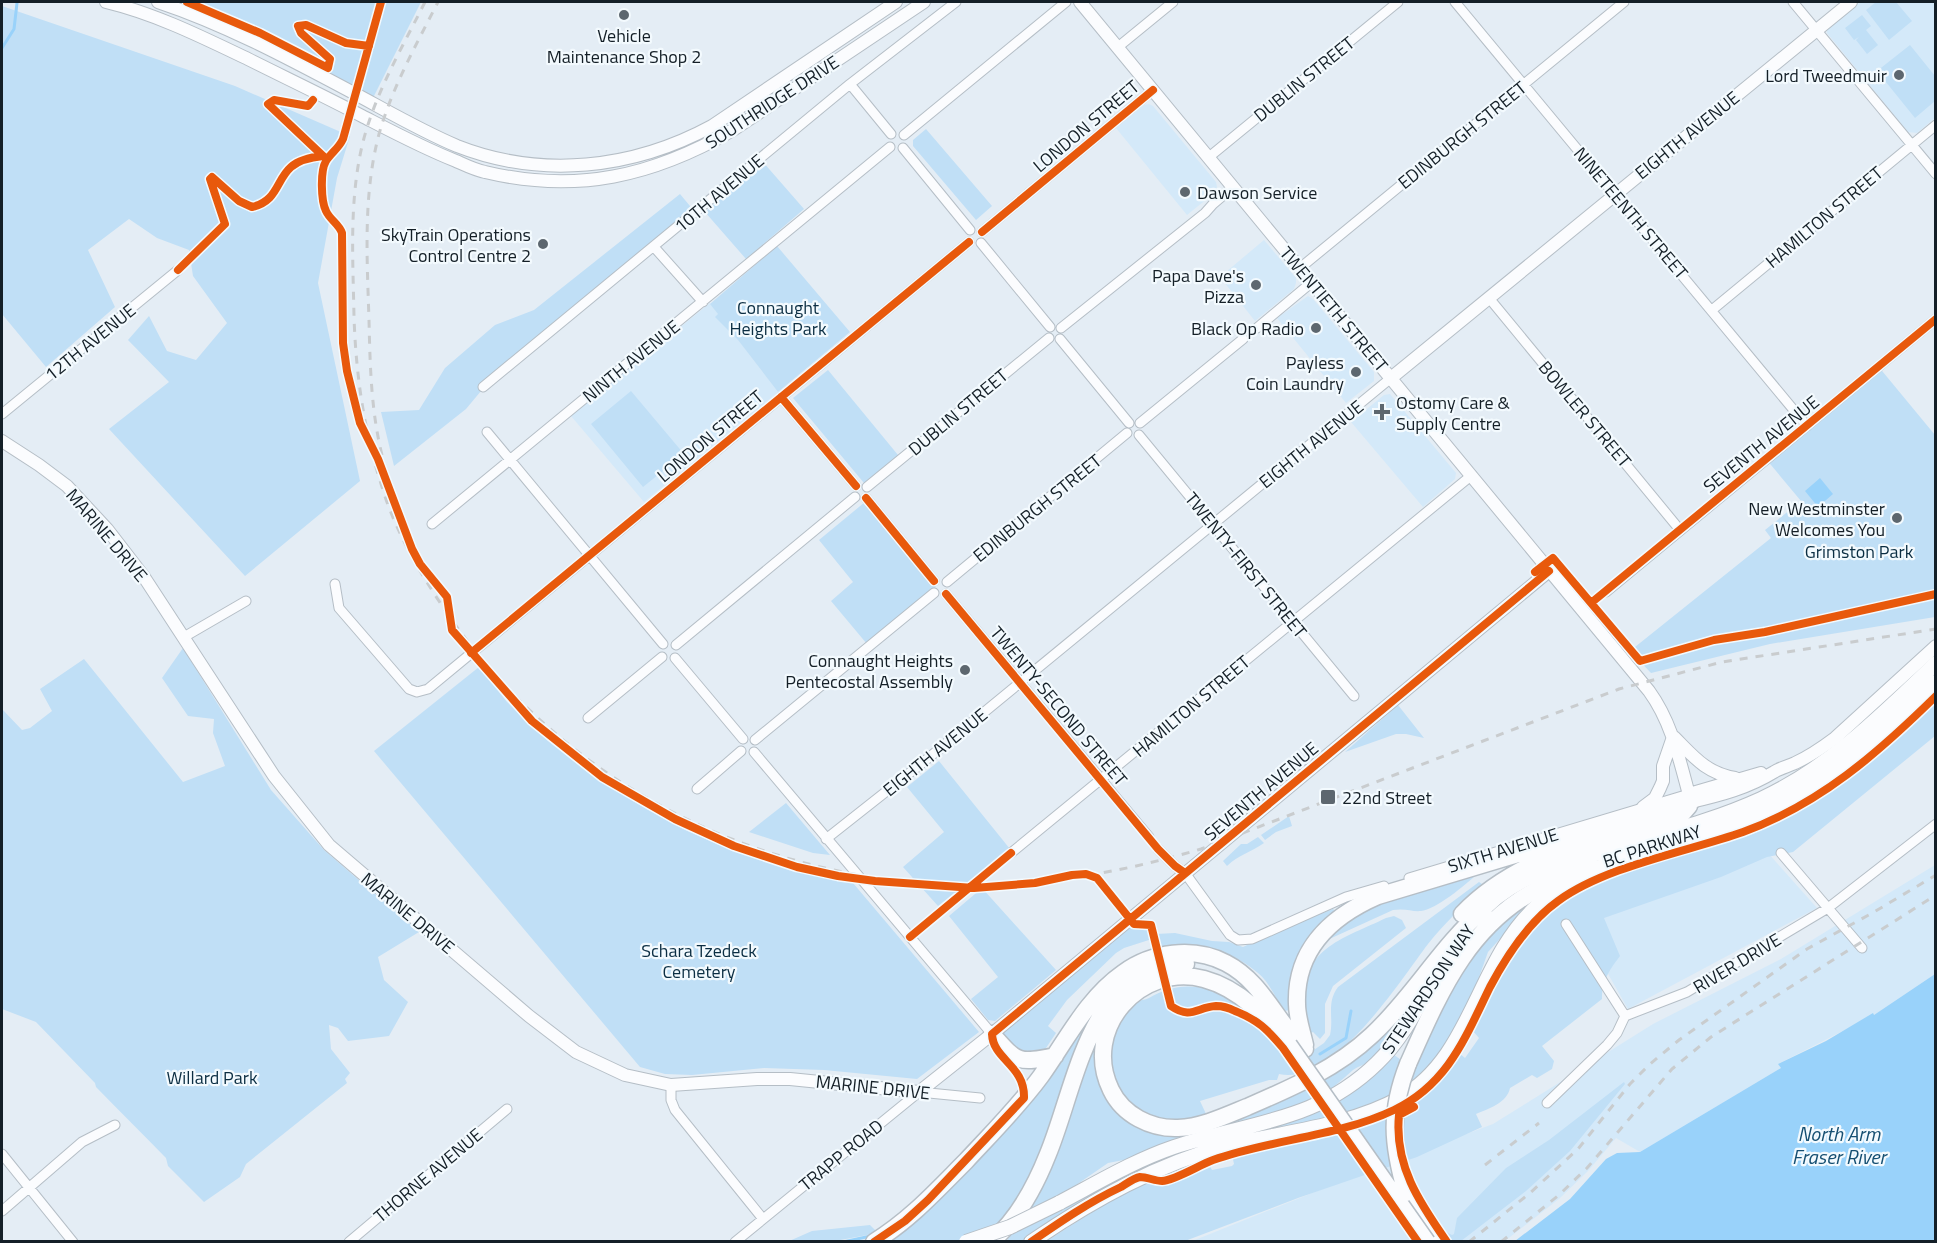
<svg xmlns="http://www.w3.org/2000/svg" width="1937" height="1243" font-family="'Titillium Web',sans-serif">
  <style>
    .built { fill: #d4e9f9 }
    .green { fill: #c0dff6 }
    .water { fill: #99d2fa }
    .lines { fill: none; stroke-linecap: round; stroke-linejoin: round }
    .stream { stroke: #99d2fa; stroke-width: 3 }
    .street-casing { stroke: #b5bec6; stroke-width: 11 }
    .secondary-casing { stroke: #b5bec6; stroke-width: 14 }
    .primary-casing { stroke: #b5bec6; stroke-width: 16 }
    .highway-casing { stroke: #b5bec6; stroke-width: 19 }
    .street { stroke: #fbfcfe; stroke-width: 9 }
    .secondary { stroke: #fbfcfe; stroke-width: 12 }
    .primary { stroke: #fbfcfe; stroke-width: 14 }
    .highway { stroke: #fbfcfe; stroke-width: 16 }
    .rail { stroke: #c9ccce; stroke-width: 3; stroke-dasharray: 8 8; stroke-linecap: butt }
    .primary-bridge-casing { stroke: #b5bec6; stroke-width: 16; stroke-linecap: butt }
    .highway-bridge-casing { stroke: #b5bec6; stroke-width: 19; stroke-linecap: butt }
    .primary-bridge { stroke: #fbfcfe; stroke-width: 14 }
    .highway-bridge { stroke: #fbfcfe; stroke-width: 16 }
    .cycleway-casing { stroke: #f3fafe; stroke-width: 11 }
    .cycleway { stroke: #e8590c; stroke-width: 8 }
    .poi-dot { fill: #5d676f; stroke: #f3fafe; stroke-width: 2 }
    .labels { text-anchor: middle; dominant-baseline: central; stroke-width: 4.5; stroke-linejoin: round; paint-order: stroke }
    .poi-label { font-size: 18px; fill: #141f27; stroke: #f3fafe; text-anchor: end }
    .street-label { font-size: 18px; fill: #141f27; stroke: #f3fafe }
    .park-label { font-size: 18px; fill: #0b2e43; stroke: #f3fafe }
    .water-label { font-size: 20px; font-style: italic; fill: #154f72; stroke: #f3fafe }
  </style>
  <rect width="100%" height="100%" fill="#e4edf5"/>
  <path class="built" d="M1860 2H1935V118L1917 133 1908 132 1827 33V28Z
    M1149 104 1153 106 1216 182 1217 187 1213 194 1187 215 1116 128 1144 105Z
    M1264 240 1296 278V283L1294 289 1255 321 1220 277Z
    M1308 296 1313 299 1374 372V381L1346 403 1277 318Z
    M710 303 778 392 644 502 571 416Z
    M1390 394 1456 473 1455 479 1423 507 1351 422 1384 395Z
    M1761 845 1817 908 1628 1009 1571 909Z
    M1935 865V974L1874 1015 1778 1064 1781 1068 1640 1152 1616 1138 1588 1171 1560 1198 1505 1241 1190 1242 1347 1179 1493 1124 1653 1024 1781 959Z"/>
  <path class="green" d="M175 2H421L373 98 200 12Z
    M1876 2H1896L1912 21 1889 40 1866 10Z
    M2 6 235 86 350 136 337 178 318 283 360 481 245 576 109 429 169 382 128 340 149 316 167 351 196 360 227 323 193 276 189 250 157 238 129 219 88 250 115 307 46 367 2 314Z
    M1862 15 1871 26 1866 30 1878 45 1867 54 1856 40 1859 37 1854 40 1845 28Z
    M1910 45 1935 76V101L1915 118 1877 71Z
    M926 129 992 206 976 220 913 146V140Z
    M763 162 804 209 746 259 705 212Z
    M680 194 695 212 496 373 466 409 394 466 381 412 419 410 445 368 495 325 534 310Z
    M777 246 850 332 778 392 738 340 715 317 718 314 710 304Z
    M1878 366 1935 435V617L1770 644 1651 673 1630 651 1771 538 1765 530 1801 501 1766 459Z
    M828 370 898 455 864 483 793 398Z
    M631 391 684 454 643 487 591 424Z
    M865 502 936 587 867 644 831 601 853 582 819 540Z
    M183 648 271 790 324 850 419 932 378 957 384 980 408 1002 389 1036 348 1041 338 1028 329 1025 331 1049 350 1073 345 1079 347 1083 246 1164 240 1177 204 1202 168 1166 166 1158C143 1134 119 1111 96 1087L95 1083 36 1022 2 1009V709L22 730 30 728 52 711 40 689 84 659 183 782 225 766 213 733 214 719 188 716 162 678Z
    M479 667 507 702 548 741 591 775 643 807 685 830 731 850 777 865 853 883 979 1032 917 1079 824 1070 764 1068 692 1075 665 1074 640 1067 374 751Z
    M1935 697V736L1793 852 1767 857 1721 877 1604 918 1620 956C1610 969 1601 982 1602 999L1542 1046 1554 1061 1552 1069 1537 1078 1532 1075 1510 1088C1507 1103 1488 1109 1476 1114L1482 1127 1417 1157 1298 1198 1185 1241 1045 1242 1105 1204 1144 1184 1164 1183 1208 1163 1212 1170 1232 1166 1234 1164 1232 1155 1390 1117 1422 1095 1436 1082 1459 1053 1465 1058 1479 1038 1473 1031C1490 993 1506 951 1535 920 1572 882 1629 869 1678 854 1715 843 1751 831 1785 815 1844 787 1890 742 1935 697Z
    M1398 705 1424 738 1406 734H1396L1345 752Z
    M939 761 1010 849 938 906 903 867 944 832 907 787Z
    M786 803 830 855 813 853 749 832Z
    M1289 816 1292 826 1276 832 1265 840 1261 835Z
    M1258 837 1264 843C1252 852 1238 855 1227 866L1223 861 1241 844H1247Z
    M1477 874C1467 884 1435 910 1421 911 1412 912 1406 908 1393 910L1325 941C1358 900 1429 889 1477 874Z
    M1479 882 1482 884 1481 887C1463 906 1444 924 1428 944 1399 982 1334 1086 1279 1074L1277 1080H1269L1200 1101 1207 1116C1151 1131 1094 1099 1113 1035 1117 1023 1124 1009 1136 1002 1140 1000 1145 1000 1149 998 1165 989 1179 985 1197 987 1218 989 1232 994 1244 1011 1234 1008 1225 1003 1215 1004 1199 1006 1186 1018 1173 1003L1167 1005V1008C1184 1027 1206 1005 1225 1010 1259 1019 1272 1039 1292 1065L1324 1043 1330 1035C1334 1018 1326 1003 1338 987Z
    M982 888 1056 970 995 1021 988 1020 971 999 998 977 949 916Z
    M1526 902 1529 907 1488 952 1477 983 1452 1035 1428 1072 1388 1098 1342 1115 1251 1136 1060 1216 1023 1241 1006 1242 1036 1197 1094 1042H1097L1096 1071 1106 1097 1142 1127 1257 1110 1412 1003C1403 1023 1387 1047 1370 1061 1365 1065 1358 1066 1353 1070 1341 1081 1329 1091 1316 1100L1129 1159 1108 1163 1063 1194 1365 1082 1394 1055 1403 1061 1435 1018 1477 946Z
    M1333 909 1335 911 1315 929 1306 944 1290 1010 1284 1011C1276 999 1270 983 1258 973 1231 950 1193 940 1159 947L1156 934 1175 933 1212 941 1229 942 1243 947 1270 934Z
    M1394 916 1402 920 1406 928 1333 986 1325 1004V1033L1320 1039 1313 1032 1308 1034C1307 1023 1303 1012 1303 1001 1303 947 1345 938 1386 918Z
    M1132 926 1149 928 1152 939 1124 948 1116 953 1067 1000 1048 1026 1056 1033 1044 1051 1024 1055 1002 1034Z
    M1089 1018 1092 1019 1046 1147 1016 1206 983 1241 888 1242Z
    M1624 1082 1625 1084 1570 1151 1526 1191 1461 1241 1434 1242 1446 1232 1452 1235 1454 1234 1457 1218 1506 1168 1549 1140Z
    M870 1225 878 1233 835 1241 787 1242 812 1231Z"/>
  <path class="water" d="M1820 478 1833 494 1818 507 1805 491Z
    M1935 974V1240L1515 1241 1570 1199 1606 1159 1617 1153 1640 1152 1781 1068 1778 1064 1826 1041 1873 1013 1874 1015Z"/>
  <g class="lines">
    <path class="stream" d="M2 48 14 29 17 3
      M1320 1054 1346 1038 1351 1011
      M843 1242 871 1236"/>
    <defs>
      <path id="street" d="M1455 2 1807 426
        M1793 2 1936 174
        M1118 47 1173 2
        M850 84 891 134
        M904 135 1066 2
        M903 148 970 230
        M1209 157 1398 2
        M982 232 1153 90
        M981 243 1050 327
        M654 247 703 302
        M1300 268 1624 2
        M1489 298 1680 530
        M1712 310 1936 125
        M1061 328 1205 213 1213 204 1233 187
        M1257 328 1312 282
        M1060 339 1129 423
        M483 387 850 84 956 2
        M781 397 856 486
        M2 414 178 270
        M1140 423 1243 339
        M487 432 663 644
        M1139 435 1354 696
        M867 487 1049 338
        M866 498 934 581
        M432 524 890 147
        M947 582 1127 433
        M335 584 339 608 409 689 417 692 428 689 969 242
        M1606 592 1936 319
        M946 594 1149 837
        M184 637 246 601
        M676 645 855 497
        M675 658 743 739
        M588 718 662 657
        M755 740 934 593
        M754 752 992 1034
        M697 789 741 751
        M826 839 921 764 1391 378
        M1158 849 1175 866 1185 873 1230 935 1238 940 1252 939 1346 897 1384 886
        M1011 853 1472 475
        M1781 853 1862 948
        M1409 878 1689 794
        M1566 924 1625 1016
        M671 1085V1100L675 1110 763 1219
        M1547 1103 1607 1045 1617 1033 1625 1016 1687 992 1828 908 1936 824
        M2 1154 73 1242
        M2 1211 82 1142 115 1125
        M349 1242 507 1109
        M735 1242 919 1092 980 1098"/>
      <path id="secondary" d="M106 2C156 14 202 37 248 59 286 78 324 96 362 116 393 132 423 148 456 161 465 165 475 170 485 172 577 194 653 176 733 130L924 2
        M158 2C224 24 286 57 348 90 384 109 419 130 457 146 541 179 633 169 712 126L896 2
        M1080 2 1649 691C1673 724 1680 763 1691 802 1721 795 1748 788 1774 772 1780 768 1789 766 1795 763 1810 756 1823 747 1835 738L1936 646
        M1391 378 1851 2
        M2 441 39 465 67 486 107 529 144 577 274 776 329 845 529 1016 576 1052 625 1075 671 1085 757 1079H790L919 1092 992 1034 1549 571
        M1674 737C1694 757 1706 773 1735 778
        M1689 794 1761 773
        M1643 807 1655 798 1660 788 1663 781V766L1673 737"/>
      <path id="primary" d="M1478 916C1509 877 1565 863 1610 849 1660 834 1713 821 1761 799 1830 767 1882 715 1936 663
        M1059 1203C1097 1183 1133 1161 1174 1147 1249 1122 1317 1122 1377 1063 1409 1032 1426 989 1450 953
        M1031 1242C1093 1200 1157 1164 1229 1145 1284 1132 1350 1126 1400 1098 1472 1058 1477 961 1536 907 1597 851 1686 846 1759 814 1829 784 1881 733 1936 682"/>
      <path id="highway" d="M1462 914C1519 855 1596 842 1672 819L1682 814 1689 806
        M992 1034C1017 1062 1017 1064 1055 1056
        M1289 1045C1265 1017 1241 989 1204 979 1140 962 1081 1029 1111 1090 1123 1115 1151 1129 1178 1128 1202 1127 1225 1116 1247 1107 1291 1088 1336 1069 1372 1035 1413 997 1441 946 1484 909
        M1305 1045C1302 1031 1297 1018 1297 1004 1295 949 1332 916 1378 896L1691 802
        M1408 1064C1440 992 1469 922 1544 886 1561 878 1579 873 1596 868
        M1406 1193 1440 1242
        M874 1242C910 1220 937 1190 966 1161 992 1133 1019 1106 1041 1076 1066 1041 1087 998 1123 973 1152 952 1193 946 1226 963 1263 982 1276 1022 1305 1049
        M991 1242C1018 1219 1035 1187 1048 1154 1077 1084 1089 965 1186 964"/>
    </defs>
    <use href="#street" class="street-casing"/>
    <use href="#secondary" class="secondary-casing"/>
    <use href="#primary" class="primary-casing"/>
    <use href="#highway" class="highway-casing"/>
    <use href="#street" class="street"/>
    <use href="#secondary" class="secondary"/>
    <use href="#primary" class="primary"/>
    <use href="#highway" class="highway"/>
    <path class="rail" d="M425 2C402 48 374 95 362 146 349 203 353 259 354 317 356 376 364 431 382 487 395 530 418 570 443 607 557 778 745 876 950 885 1035 888 1120 873 1201 849L1619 689 1722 662 1936 629
      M382 455C371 411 370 364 369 320 367 257 363 195 379 134 392 88 416 45 438 2
      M1485 1165 1539 1123
      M1469 1242 1530 1193 1578 1149 1630 1084 1650 1064 1679 1040 1807 949 1874 912 1936 875
      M1501 1242 1559 1195 1587 1168 1672 1069 1711 1037 1936 895"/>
    <defs>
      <path id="primary-bridge" d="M966 1242 1010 1227 1059 1203"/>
      <path id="highway-bridge" d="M1289 1045 1427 1242
        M1406 1193C1392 1144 1389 1112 1408 1064"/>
    </defs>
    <use href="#primary-bridge" class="primary-bridge-casing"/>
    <use href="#highway-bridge" class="highway-bridge-casing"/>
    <use href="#primary-bridge" class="primary-bridge"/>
    <use href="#highway-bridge" class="highway-bridge"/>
    <defs>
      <path id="cycleway" d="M187 2 260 33 328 68 330 59 301 33 298 26 306 25 346 43 369 46
        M381 2 343 139C339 148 331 153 326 161 320 171 321 201 326 211 330 220 339 224 342 233L343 343 347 371 360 423 378 459 412 549 420 564 447 597 452 630 532 721 602 777 675 819 734 846 797 867 838 876 875 881 974 888 1035 883 1072 875 1086 874 1097 878 1134 924 1151 925 1171 1006C1191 1020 1197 1007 1216 1006 1223 1006 1229 1008 1235 1011 1258 1020 1267 1029 1283 1048L1418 1242
        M313 100 308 106 274 100 268 104 323 156
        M982 232 1153 90
        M178 270 225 224 210 179 212 177 239 201 252 207C278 201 276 180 291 167 300 159 313 157 323 156
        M781 397 856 486
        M866 498 934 581
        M1535 572 1553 558 1640 661 1714 640 1765 632 1936 594
        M946 594 1158 849 1175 866 1185 873
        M1591 603 1936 319
        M471 653 969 242
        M910 937 1011 853
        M1414 1107 1399 1115C1394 1165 1419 1202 1447 1242
        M874 1242 905 1221 928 1200 1024 1098C1025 1065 993 1060 992 1034L1549 571
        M1031 1242C1060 1222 1089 1202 1121 1187 1126 1184 1134 1178 1140 1177 1147 1177 1155 1181 1162 1181 1176 1180 1199 1165 1213 1160 1272 1139 1337 1137 1394 1110 1448 1084 1465 1038 1490 987 1506 957 1530 921 1558 901 1606 866 1686 852 1743 832 1820 804 1878 753 1936 696"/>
    </defs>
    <use href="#cycleway" class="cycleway-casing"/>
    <use href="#cycleway" class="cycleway"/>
  </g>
  <g class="poi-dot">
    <circle cx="624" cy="15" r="6"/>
    <circle cx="1899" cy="75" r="6"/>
    <circle cx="1185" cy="192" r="6"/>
    <circle cx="543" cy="244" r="6"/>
    <circle cx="1256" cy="285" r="6"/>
    <circle cx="1316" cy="328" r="6"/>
    <circle cx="1356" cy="372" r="6"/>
    <path d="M1379 403h6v6h6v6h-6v6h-6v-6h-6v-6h6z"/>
    <circle cx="1897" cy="518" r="6"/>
    <circle cx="965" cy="670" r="6"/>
    <rect x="1320" y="789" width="16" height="16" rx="3"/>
  </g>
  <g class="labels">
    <g class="poi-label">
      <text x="624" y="35" text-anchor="middle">Vehicle<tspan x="624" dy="21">Maintenance Shop 2</tspan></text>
      <text x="1887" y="75">Lord Tweedmuir</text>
      <text x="1197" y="192" text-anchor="start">Dawson Service</text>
      <text x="531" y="234">SkyTrain Operations<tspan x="531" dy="21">Control Centre 2</tspan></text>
      <text x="1244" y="275">Papa Dave's<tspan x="1244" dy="21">Pizza</tspan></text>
      <text x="1304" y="328">Black Op Radio</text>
      <text x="1344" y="362">Payless<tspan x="1344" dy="21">Coin Laundry</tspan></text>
      <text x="1396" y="402" text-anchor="start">Ostomy Care &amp;<tspan x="1396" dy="21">Supply Centre</tspan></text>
      <text x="1885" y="508">New Westminster<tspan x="1885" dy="21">Welcomes You</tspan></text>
      <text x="953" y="660">Connaught Heights<tspan x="953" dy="21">Pentecostal Assembly</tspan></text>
      <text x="1342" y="797" text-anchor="start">22nd Street</text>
    </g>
    <g class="street-label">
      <text transform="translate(1304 79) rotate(-39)">DUBLIN STREET</text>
      <text transform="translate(772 102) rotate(-33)">SOUTHRIDGE DRIVE</text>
      <text transform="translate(1086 126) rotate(-40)">LONDON STREET</text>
      <text transform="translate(1462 135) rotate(-39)">EDINBURGH STREET</text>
      <text transform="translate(1687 135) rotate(-39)">EIGHTH AVENUE</text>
      <text transform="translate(719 193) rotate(-40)">10TH AVENUE</text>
      <text transform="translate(1631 213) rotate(50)">NINETEENTH STREET</text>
      <text transform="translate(1824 217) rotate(-40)">HAMILTON STREET</text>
      <text transform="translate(1334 309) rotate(50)">TWENTIETH STREET</text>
      <text transform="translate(90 342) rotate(-39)">12TH AVENUE</text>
      <text transform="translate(631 361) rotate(-39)">NINTH AVENUE</text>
      <text transform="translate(958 412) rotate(-40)">DUBLIN STREET</text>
      <text transform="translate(1585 414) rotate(50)">BOWLER STREET</text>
      <text transform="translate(710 436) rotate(-40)">LONDON STREET</text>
      <text transform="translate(1311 444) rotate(-39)">EIGHTH AVENUE</text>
      <text transform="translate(1761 444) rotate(-39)">SEVENTH AVENUE</text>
      <text transform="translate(1037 508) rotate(-39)">EDINBURGH STREET</text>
      <text transform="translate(107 535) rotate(50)">MARINE DRIVE</text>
      <text transform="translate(1246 565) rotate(51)">TWENTY-FIRST STREET</text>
      <text transform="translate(1059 706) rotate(50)">TWENTY-SECOND STREET</text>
      <text transform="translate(1191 706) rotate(-40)">HAMILTON STREET</text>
      <text transform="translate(935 752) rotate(-39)">EIGHTH AVENUE</text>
      <text transform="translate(1261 791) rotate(-40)">SEVENTH AVENUE</text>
      <text transform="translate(1652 846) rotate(-18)">BC PARKWAY</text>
      <text transform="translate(1503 850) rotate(-17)">SIXTH AVENUE</text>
      <text transform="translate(408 913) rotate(40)">MARINE DRIVE</text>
      <text transform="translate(1737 963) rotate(-31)">RIVER DRIVE</text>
      <text transform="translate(1428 989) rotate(-56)">STEWARDSON WAY</text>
      <text transform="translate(873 1087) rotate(6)">MARINE DRIVE</text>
      <text transform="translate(841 1155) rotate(-39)">TRAPP ROAD</text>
      <text transform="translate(428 1175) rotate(-40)">THORNE AVENUE</text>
    </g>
    <g class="park-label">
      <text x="778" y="307">Connaught<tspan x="778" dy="21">Heights Park</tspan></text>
      <text x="1859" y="551">Grimston Park</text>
      <text x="699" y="950">Schara Tzedeck<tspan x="699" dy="21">Cemetery</tspan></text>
      <text x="212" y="1077">Willard Park</text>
    </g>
    <g class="water-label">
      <text x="1839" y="1133">North Arm<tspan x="1839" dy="23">Fraser River</tspan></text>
    </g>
  </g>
  <rect width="1937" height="1243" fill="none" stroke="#141f27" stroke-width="6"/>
</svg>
